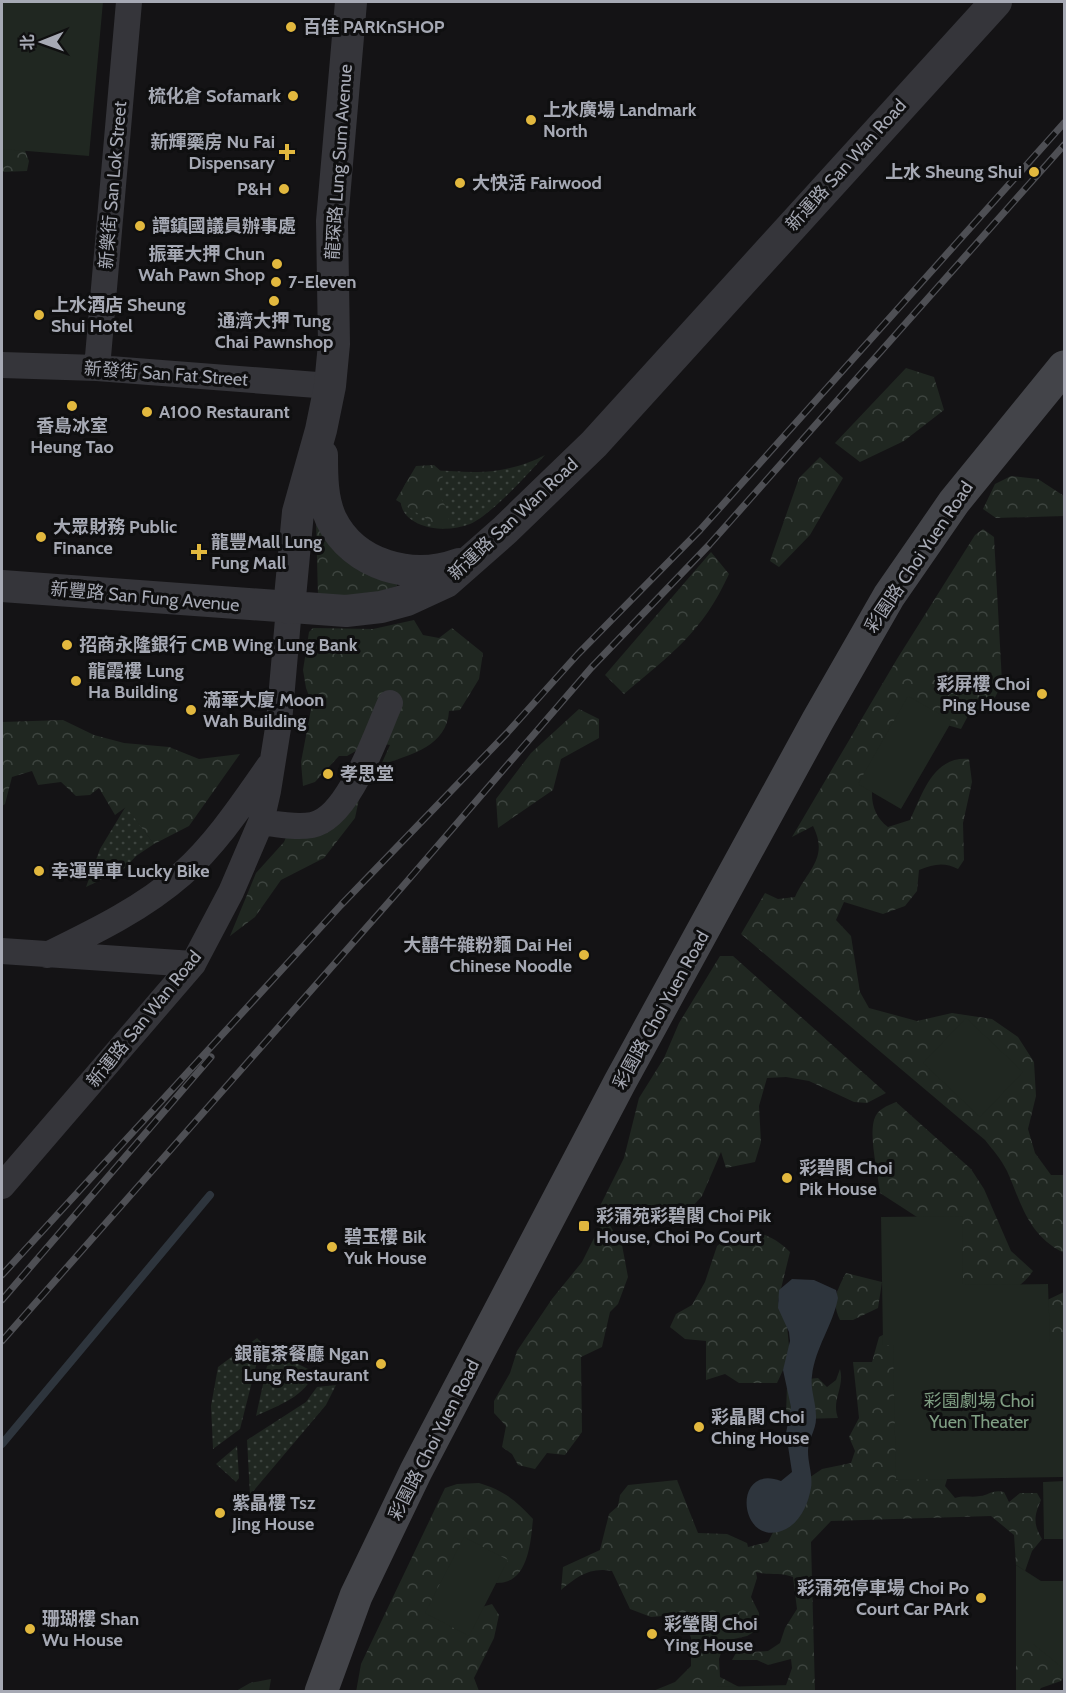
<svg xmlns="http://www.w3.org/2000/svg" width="1066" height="1693" font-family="Cabin,'Noto Sans SC',sans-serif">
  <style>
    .grass { fill: url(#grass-dots) }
    .forest { fill: url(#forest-crowns) }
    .park { fill: #202721 }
    .water { fill: #2e353d }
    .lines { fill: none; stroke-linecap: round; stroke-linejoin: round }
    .stream { stroke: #2e353d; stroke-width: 8 }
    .minor { stroke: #35353a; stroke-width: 26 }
    .tertiary { stroke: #35353a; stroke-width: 32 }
    .secondary { stroke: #434449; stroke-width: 33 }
    .rail-casing { stroke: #4e4f54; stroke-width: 7 }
    .rail { stroke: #0f0f10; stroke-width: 4.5; stroke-dasharray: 14; stroke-linecap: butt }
    .poi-dot { fill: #e2b83e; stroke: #0f0f10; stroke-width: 2 }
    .labels { text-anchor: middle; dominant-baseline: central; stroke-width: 6; stroke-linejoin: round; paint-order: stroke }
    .poi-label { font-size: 18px; font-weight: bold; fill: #a6a9b4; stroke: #0f0f10; text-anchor: start }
    .street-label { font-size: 18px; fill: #a6a9b4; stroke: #0f0f10 }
    .park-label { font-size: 18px; fill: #7f9e83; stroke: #0f0f10 }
  </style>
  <defs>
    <pattern id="grass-dots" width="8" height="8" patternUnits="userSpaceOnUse" patternTransform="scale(1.5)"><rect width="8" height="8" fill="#202721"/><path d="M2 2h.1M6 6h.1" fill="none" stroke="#3d443f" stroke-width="1.8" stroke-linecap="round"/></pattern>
    <pattern id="forest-crowns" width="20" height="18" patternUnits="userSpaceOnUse" patternTransform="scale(1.5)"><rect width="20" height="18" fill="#202721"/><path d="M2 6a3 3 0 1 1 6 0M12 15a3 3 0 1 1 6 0" fill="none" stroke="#3d443f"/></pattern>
  </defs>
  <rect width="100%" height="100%" fill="#141315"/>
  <path class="grass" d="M545 455C530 472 490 516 470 524 433 539 375 518 413 473 433 468 452 472 473 472 496 473 525 466 545 455Z
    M126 806 154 844 136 856 125 868 86 887 100 849Z
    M257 1338 270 1351 257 1362 240 1429 213 1449 211 1406 218 1367Z
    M277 1361 294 1362 314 1372C307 1396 277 1406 256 1416L267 1366Z
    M336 1385 326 1405 250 1495 247 1440 306 1402 317 1387Z
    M237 1446 239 1478 236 1482 216 1464Z"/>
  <path class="forest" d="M2 136 24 148 29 161 27 171 2 172Z
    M906 368 934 377 944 410 904 441 860 462 835 443Z
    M820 457 843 478 810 535 779 567 770 561 799 478Z
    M434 465 443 473 439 495 446 507 449 521 443 529 396 500 416 466Z
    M1011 476 1038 479 1064 496V516L996 518 983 509 995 484Z
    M316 522C346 563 348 567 397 583V586L362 597H318Z
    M983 529 994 537 1002 682C993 703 992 708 969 714L961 729 926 719C916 730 880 761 876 771 869 792 870 814 888 827L910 820C923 793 933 756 969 759L972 782 963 823 964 860 958 869C944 862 934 864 919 870L917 891 905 906 883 914 844 902 836 920 851 936 860 992 869 1008 917 1021 952 1013 992 1019 1018 1037 1034 1062 1036 1096 1028 1129 1035 1153 1051 1175H1064V1253C1028 1235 1022 1205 1007 1171 1001 1159 993 1150 985 1140L741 934 765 893 778 899 795 897C808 869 829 858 813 826L792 837 897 659 975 535Z
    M711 552 729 574C702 633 672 653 624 694L605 675Z
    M414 620 423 635 439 638 452 628 483 653 479 679 460 710 449 711C447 747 409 755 381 765L390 745 372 742 347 756H339L315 782 303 786 301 762 312 704 306 688 303 670 309 632 313 628 373 629Z
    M579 709 599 719V738L561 759 553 790 498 828 496 799 531 753Z
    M63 720 94 735 124 743 169 747 199 759 240 754 189 826 154 844 126 807 115 815 99 788 90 795 76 796 61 782 38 785 32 771 12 777 5 804 2 806V722Z
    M361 790 355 818 324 858 281 880 255 917 230 936 256 873 284 842 289 830Z
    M720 956H733L886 1093 867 1103 854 1102 809 1081 786 1077 767 1078 759 1106 761 1142 755 1162 726 1168 721 1152 702 1196 682 1218 661 1212 645 1226 619 1224 599 1208 624 1158 639 1098 664 1058 679 1023Z
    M896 1102 971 1169 984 1189 1011 1251 1033 1271C1017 1294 998 1296 971 1301L917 1217 880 1193C878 1173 869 1138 874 1120 877 1109 887 1106 896 1102Z
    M609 1224 622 1245 628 1277 618 1304 610 1312 602 1347 581 1357 582 1432 565 1455 547 1453 535 1469 518 1465 512 1454 502 1447 506 1426 494 1413V1401L510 1373 517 1351 552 1299 582 1262 599 1228Z
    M736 1231C758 1230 774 1236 790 1252L778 1301 787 1326 790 1355 777 1383H739L725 1374 706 1380V1341L685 1339 670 1327 676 1314 692 1305 705 1282 717 1246Z
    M846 1273 882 1282 878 1308 853 1320H840C831 1303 837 1289 846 1273Z
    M1064 1292V1369L1042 1332 1043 1302Z
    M890 1331 952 1463 945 1486 955 1498C965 1495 971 1498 980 1496 989 1495 993 1489 1004 1492L1009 1502 1020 1493H1037L1041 1500C1034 1516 1033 1524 1042 1539L1032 1551 1025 1571 1016 1565 1014 1535 991 1516 831 1521 811 1542 815 1691H784L792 1668 791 1659 768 1665 757 1660H732L736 1653 768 1651 780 1643 785 1628 797 1609 793 1577C780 1572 770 1576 756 1572L757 1578 751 1597 759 1613V1629L747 1636 725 1641 719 1659 720 1677 739 1687 736 1691H653L675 1682 691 1666V1638L686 1623 675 1615 651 1617 630 1609 612 1571C589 1567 577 1577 561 1590L563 1567 600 1550 609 1514 618 1506 620 1495 628 1485 677 1480 698 1533 727 1534 747 1543 748 1547 768 1542 797 1486 822 1469 851 1463 855 1451 849 1437 859 1418 853 1362H872L879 1337Z
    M840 1369C845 1387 831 1400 838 1418L802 1419 786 1413 787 1386 798 1380 818 1378 827 1387 836 1380Z
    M479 1483C503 1490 517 1501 533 1519 531 1539 529 1576 505 1582 498 1584 488 1582 480 1582L472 1610 492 1604 499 1615 494 1638 474 1678 479 1691 356 1692 361 1664 445 1488 457 1484Z
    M1016 1608 1064 1626V1676L1061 1681 1041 1688 1039 1691 1016 1692Z
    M271 1679 269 1691H236L250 1683Z"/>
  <path class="park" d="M2 2H103L89 156 2 149Z
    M908 696 952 721 901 809 858 784Z
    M966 1018 1023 1072 980 1117 923 1063Z
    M962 1216 963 1285 1048 1284 1050 1342H1064V1477L896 1480 893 1345H883L881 1217Z
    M1064 1481V1539H1044L1043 1482Z
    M464 1537 508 1560 469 1636 425 1613Z
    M1016 1565 1041 1581H1064V1669L1033 1644H1016Z
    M790 1685V1691H716V1687Z"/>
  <path class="water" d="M792 1279 814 1280 836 1290 838 1298C833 1325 815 1348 812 1376 810 1389 816 1402 816 1416 817 1429 808 1439 808 1451 808 1464 813 1475 811 1488 808 1504 801 1521 786 1529 739 1552 730 1462 781 1481L792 1472 786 1433 791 1407 783 1370 790 1341 789 1332 778 1308 779 1290Z"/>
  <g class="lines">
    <path class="stream" d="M2 1444 210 1195"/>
    <path class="minor" d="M2 365 97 368 330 386
      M97 368 129 2
      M261 822C277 824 295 828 312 825 349 818 376 734 390 703
      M2 951 193 964
      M47 955C94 932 142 909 182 874 216 844 243 803 269 766
      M2 1186 193 964 231 892 261 822 268 791 279 722 289 608"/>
    <path class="tertiary" d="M322 455C322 476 322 499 331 519 354 566 412 581 459 564
      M2 586 346 611 381 607 407 600 446 582 505 530 594 444 996 2
      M289 608 298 512 321 430 330 386 334 344 332 221 351 2"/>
    <path class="secondary" d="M321 1692 356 1596 416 1471 620 1082 818 720 889 596 954 502 1064 367"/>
    <defs>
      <path id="rail" d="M2 1275 341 905 507 733 578 654 700 530 1064 123
        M2 1300 211 1057
        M2 1341 403 886 591 668 709 545 1064 145"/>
    </defs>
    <use href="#rail" class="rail-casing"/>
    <use href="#rail" class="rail"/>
  </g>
  <g class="poi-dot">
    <circle cx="291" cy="27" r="6"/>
    <circle cx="293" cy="96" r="6"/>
    <circle cx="531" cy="120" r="6"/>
    <path d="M284 143h6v6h6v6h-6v6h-6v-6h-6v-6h6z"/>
    <circle cx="1034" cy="172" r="6"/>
    <circle cx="460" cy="183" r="6"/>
    <circle cx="284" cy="189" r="6"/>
    <circle cx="140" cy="226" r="6"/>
    <circle cx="277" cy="264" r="6"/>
    <circle cx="276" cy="282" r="6"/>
    <circle cx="274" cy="301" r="6"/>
    <circle cx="39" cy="315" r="6"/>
    <circle cx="72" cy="406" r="6"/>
    <circle cx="147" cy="412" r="6"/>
    <circle cx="41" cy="537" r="6"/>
    <path d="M196 543h6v6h6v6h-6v6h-6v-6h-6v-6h6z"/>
    <circle cx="67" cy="645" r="6"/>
    <circle cx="76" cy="681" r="6"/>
    <circle cx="1042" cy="694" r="6"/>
    <circle cx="191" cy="710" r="6"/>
    <circle cx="328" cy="774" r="6"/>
    <circle cx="39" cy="871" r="6"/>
    <circle cx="584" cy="955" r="6"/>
    <circle cx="787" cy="1178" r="6"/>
    <rect x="578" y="1220" width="12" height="12" rx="3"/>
    <circle cx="332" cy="1247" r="6"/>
    <circle cx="381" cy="1364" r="6"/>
    <circle cx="699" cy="1427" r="6"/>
    <circle cx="220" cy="1513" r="6"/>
    <circle cx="981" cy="1598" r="6"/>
    <circle cx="30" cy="1629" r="6"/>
    <circle cx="652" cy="1634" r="6"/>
  </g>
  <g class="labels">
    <g class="poi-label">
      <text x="303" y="27">百佳 PARKnSHOP</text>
      <text x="281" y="96" text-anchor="end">梳化倉 Sofamark</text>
      <text x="543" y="110">上水廣場 Landmark<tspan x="543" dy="21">North</tspan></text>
      <text x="275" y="142" text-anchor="end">新輝藥房 Nu Fai<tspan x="275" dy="21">Dispensary</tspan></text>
      <text x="1022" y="172" text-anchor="end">上水 Sheung Shui</text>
      <text x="472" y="183">大快活 Fairwood</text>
      <text x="272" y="189" text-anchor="end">P&amp;H</text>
      <text x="152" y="226">譚鎮國議員辦事處</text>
      <text x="265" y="254" text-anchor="end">振華大押 Chun<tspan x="265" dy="21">Wah Pawn Shop</tspan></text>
      <text x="288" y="282">7-Eleven</text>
      <text x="51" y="305">上水酒店 Sheung<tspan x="51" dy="21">Shui Hotel</tspan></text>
      <text x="274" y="321" text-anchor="middle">通濟大押 Tung<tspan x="274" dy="21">Chai Pawnshop</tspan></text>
      <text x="159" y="412">A100 Restaurant</text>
      <text x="72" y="426" text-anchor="middle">香島冰室<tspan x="72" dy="21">Heung Tao</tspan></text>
      <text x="53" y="527">大眾財務 Public<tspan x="53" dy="21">Finance</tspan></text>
      <text x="211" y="542">龍豐Mall Lung<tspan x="211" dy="21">Fung Mall</tspan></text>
      <text x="79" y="645">招商永隆銀行 CMB Wing Lung Bank</text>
      <text x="88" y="671">龍霞樓 Lung<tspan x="88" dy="21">Ha Building</tspan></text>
      <text x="1030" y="684" text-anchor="end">彩屏樓 Choi<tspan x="1030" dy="21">Ping House</tspan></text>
      <text x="203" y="700">滿華大廈 Moon<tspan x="203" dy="21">Wah Building</tspan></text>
      <text x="340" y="774">孝思堂</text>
      <text x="51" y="871">幸運單車 Lucky Bike</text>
      <text x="572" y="945" text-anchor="end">大囍牛雜粉麵 Dai Hei<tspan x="572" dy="21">Chinese Noodle</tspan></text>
      <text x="799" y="1168">彩碧閣 Choi<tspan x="799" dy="21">Pik House</tspan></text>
      <text x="596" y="1216">彩蒲苑彩碧閣 Choi Pik<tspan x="596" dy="21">House, Choi Po Court</tspan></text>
      <text x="344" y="1237">碧玉樓 Bik<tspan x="344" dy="21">Yuk House</tspan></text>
      <text x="369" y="1354" text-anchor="end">銀龍茶餐廳 Ngan<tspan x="369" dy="21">Lung Restaurant</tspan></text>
      <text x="711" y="1417">彩晶閣 Choi<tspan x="711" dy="21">Ching House</tspan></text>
      <text x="232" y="1503">紫晶樓 Tsz<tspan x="232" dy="21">Jing House</tspan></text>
      <text x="969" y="1588" text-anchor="end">彩蒲苑停車場 Choi Po<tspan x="969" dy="21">Court Car PArk</tspan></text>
      <text x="42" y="1619">珊瑚樓 Shan<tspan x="42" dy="21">Wu House</tspan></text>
      <text x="664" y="1624">彩瑩閣 Choi<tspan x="664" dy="21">Ying House</tspan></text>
    </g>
    <g class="street-label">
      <text transform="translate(339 162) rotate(-86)">龍琛路 Lung Sum Avenue</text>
      <text transform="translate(846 165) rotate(-48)">新運路 San Wan Road</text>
      <text transform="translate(113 185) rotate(-85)">新樂街 San Lok Street</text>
      <text transform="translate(166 374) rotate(4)">新發街 San Fat Street</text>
      <text transform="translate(513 519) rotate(-43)">新運路 San Wan Road</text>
      <text transform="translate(919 557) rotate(-56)">彩園路 Choi Yuen Road</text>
      <text transform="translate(145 597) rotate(5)">新豐路 San Fung Avenue</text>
      <text transform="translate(661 1010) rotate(-61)">彩園路 Choi Yuen Road</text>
      <text transform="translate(144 1019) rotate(-51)">新運路 San Wan Road</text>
      <text transform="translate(434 1440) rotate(-63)">彩園路 Choi Yuen Road</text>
    </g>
    <g class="park-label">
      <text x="979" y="1401">彩園劇場 Choi<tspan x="979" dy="21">Yuen Theater</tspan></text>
    </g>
  </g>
  <rect width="1066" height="1693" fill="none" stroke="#a6a9b4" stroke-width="6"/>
  <g transform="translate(42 42) rotate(269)" stroke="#0f0f10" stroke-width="4.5" paint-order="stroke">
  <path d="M0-4.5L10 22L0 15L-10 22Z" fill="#a6a9b4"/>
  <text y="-9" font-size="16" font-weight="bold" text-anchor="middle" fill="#a6a9b4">北</text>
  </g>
</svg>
